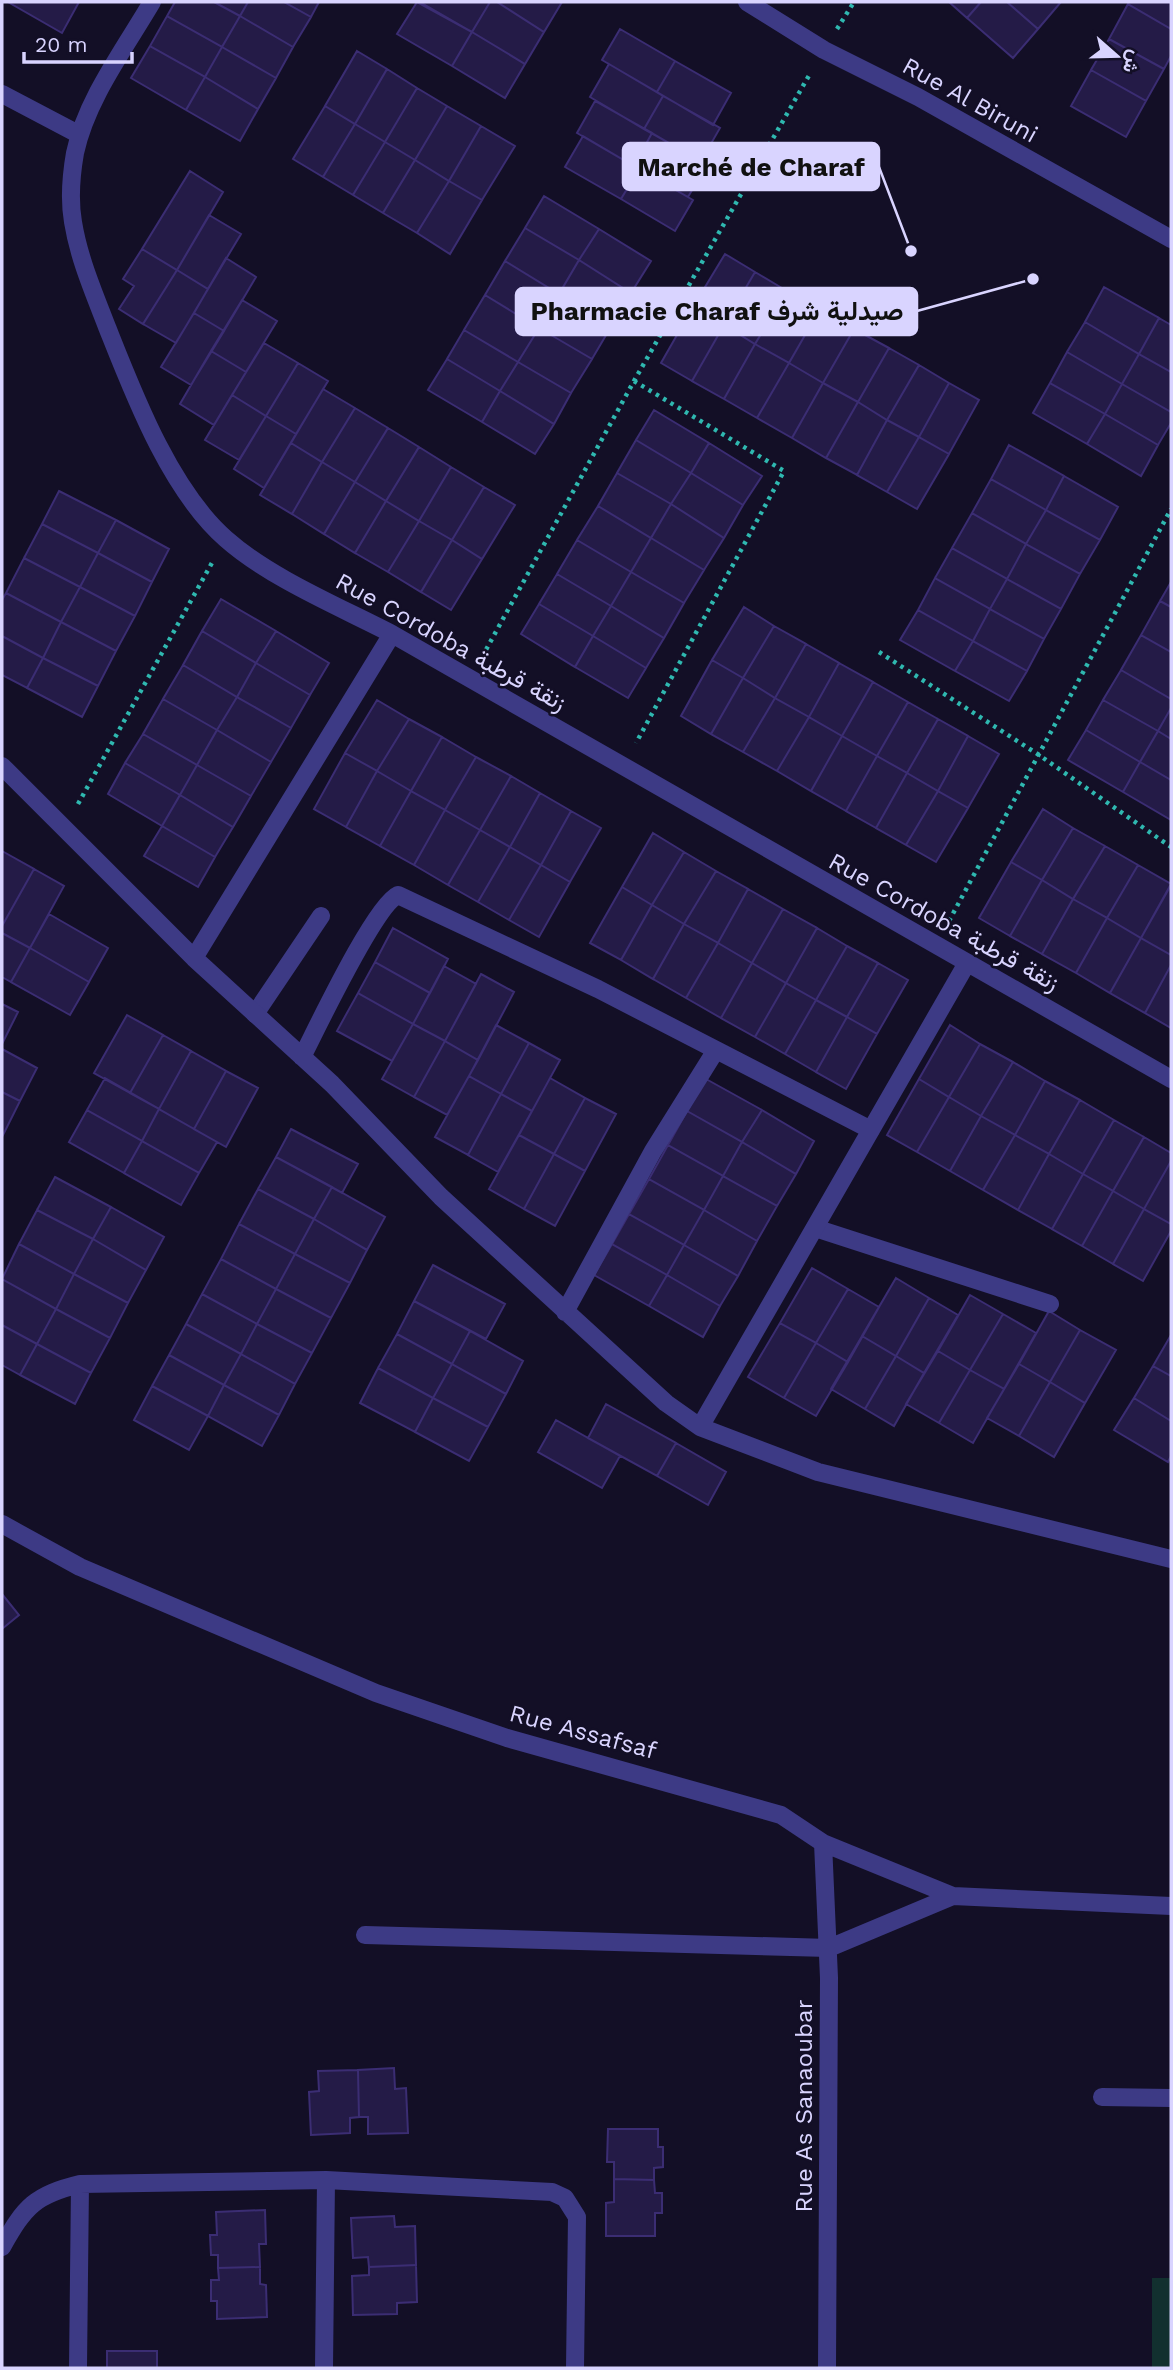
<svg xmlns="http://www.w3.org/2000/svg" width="1173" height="2370" font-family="'Work Sans',Vazirmatn,sans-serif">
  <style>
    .green { fill: #12302f }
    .building { fill: #241b47; stroke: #3b2d73; stroke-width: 2 }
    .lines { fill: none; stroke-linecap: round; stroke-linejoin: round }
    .path { stroke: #2fb8b0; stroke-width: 4.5; stroke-dasharray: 3.5 5; stroke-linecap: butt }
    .lane { stroke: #3d3a85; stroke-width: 18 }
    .street { stroke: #3d3a85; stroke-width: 18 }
    .labels { text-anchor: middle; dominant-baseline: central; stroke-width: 5; stroke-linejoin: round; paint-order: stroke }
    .street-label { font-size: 24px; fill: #d9d4ff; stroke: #130f26 }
    .leader { fill: none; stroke: #d9d4ff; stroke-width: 2.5 }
    .callout-dot { fill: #d9d4ff; stroke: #130f26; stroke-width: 2.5 }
    .callout { fill: #d9d4ff; stroke: #d9d4ff; stroke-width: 2.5 }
    .callout-label { font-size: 26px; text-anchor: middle; font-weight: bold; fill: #111 }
  </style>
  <rect width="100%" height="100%" fill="#130f26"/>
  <path class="green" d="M1152 2278H1171V2368H1152Z"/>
  <path class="building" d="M8 2H79L62 33Z
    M175 2H214L240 16 222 47 167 16Z
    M214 2H248L240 16Z
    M248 2H284L311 17 293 47 240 16Z
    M284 2H319L311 17Z
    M417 2 472 32 452 66 397 34Z
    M420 2H490L472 32Z
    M490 2H497L544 32 525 64 472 32Z
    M497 2H562L544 32Z
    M949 2H981L967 18Z
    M981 2H1007L1038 29 1013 58 967 18Z
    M1007 2H1061L1038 29Z
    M1129 2H1171V29L1128 4Z
    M1128 4 1171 29V56L1164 69 1109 39Z
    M167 16 222 47 205 77 150 46Z
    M240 16 293 47 276 78 222 47Z
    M620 29 675 61 657 92 602 60Z
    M472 32 525 64 505 98 452 66Z
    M1109 39 1164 69 1146 101 1091 70Z
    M150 46 205 77 186 110 131 78Z
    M222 47 276 78 258 109 205 77Z
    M357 51 387 69 355 124 325 106Z
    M675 61 731 93 713 125 657 92Z
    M609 64 663 96 644 129 590 97Z
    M387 69 417 88 385 142 355 124Z
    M1091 70 1146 101 1126 137 1071 106Z
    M205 77 258 109 240 141 186 110Z
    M417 88 447 106 415 160 385 142Z
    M663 96 720 128 701 161 644 129Z
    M595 101 652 133 634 166 577 133Z
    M325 106 355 124 323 177 293 159Z
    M447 106 481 126 449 181 415 160Z
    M355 124 385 142 353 195 323 177Z
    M481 126 515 146 482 200 449 181Z
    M652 133 707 165 688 197 634 166Z
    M583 136 639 169 621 199 565 167Z
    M385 142 415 160 383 213 353 195Z
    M415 160 449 181 417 233 383 213Z
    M639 169 693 200 675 231 621 199Z
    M190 171 223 192 177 270 142 249Z
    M449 181 482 200 450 254 417 233Z
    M544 196 599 229 579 260 525 228Z
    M209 215 241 234 208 289 177 270Z
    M525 228 579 260 559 294 505 261Z
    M599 229 651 261 631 293 579 260Z
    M142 249 177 270 143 324 119 309 134 286 123 279Z
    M725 254 755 272 724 325 693 307Z
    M226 258 256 277 224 331 194 313Z
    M579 260 631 293 612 325 559 294Z
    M505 261 559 294 539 328 485 295Z
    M177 270 208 289 176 343 143 324Z
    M755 272 787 291 755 344 724 325Z
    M1104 287 1159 318 1139 354 1085 322Z
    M787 291 820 309 789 363 755 344Z
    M559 294 612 325 592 359 539 328Z
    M485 295 539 328 518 362 464 330Z
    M242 300 277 321 246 372 211 351Z
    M693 307 724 325 692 381 661 363Z
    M820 309 854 329 823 383 789 363Z
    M194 313 224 331 191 385 161 367Z
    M1159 318 1171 325V372L1139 354Z
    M1085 322 1139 354 1122 384 1067 352Z
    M724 325 755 344 724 399 692 381Z
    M539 328 592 359 571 393 518 362Z
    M854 329 889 348 858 402 823 383Z
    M464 330 518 362 500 391 447 359Z
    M264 343 298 363 266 416 232 395Z
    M755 344 789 363 757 418 724 399Z
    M889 348 919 365 887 420 858 402Z
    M211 351 246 372 214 425 180 404Z
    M1067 352 1122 384 1105 414 1050 383Z
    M1139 354 1171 372V412L1122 384Z
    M447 359 500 391 482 422 428 390Z
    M518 362 571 393 554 424 500 391Z
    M298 363 328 381 296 434 266 416Z
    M789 363 823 383 792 438 757 418Z
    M919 365 949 383 919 437 887 420Z
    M823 383 858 402 826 458 792 438Z
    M949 383 979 400 949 454 919 437Z
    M1050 383 1105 414 1087 444 1033 413Z
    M1122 384 1171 412V423L1158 445 1105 414Z
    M323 389 355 408 322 462 291 443Z
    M500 391 554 424 535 454 482 422Z
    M232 395 266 416 239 460 205 440Z
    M858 402 887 420 857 475 826 458Z
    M355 408 388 428 355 482 322 462Z
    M654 410 709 443 691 473 636 440Z
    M1105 414 1158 445 1141 476 1087 444Z
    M266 416 296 434 264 488 234 469Z
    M887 420 919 437 887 492 857 475Z
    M388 428 419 447 386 501 355 482Z
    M919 437 949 454 917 509 887 492Z
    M636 440 691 473 671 504 617 473Z
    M291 443 322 462 292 514 260 495Z
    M709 443 762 476 743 505 691 473Z
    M1009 445 1064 476 1046 510 991 479Z
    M419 447 451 467 419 521 386 501Z
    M322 462 355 482 324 534 292 514Z
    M451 467 484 487 452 540 419 521Z
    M617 473 671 504 651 538 598 506Z
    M691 473 743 505 724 538 671 504Z
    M1064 476 1118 507 1100 540 1046 510Z
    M991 479 1046 510 1026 544 972 513Z
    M355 482 386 501 355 553 324 534Z
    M484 487 515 505 482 559 452 540Z
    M59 491 116 520 98 553 42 524Z
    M386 501 419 521 388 572 355 553Z
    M671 504 724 538 704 570 651 538Z
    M598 506 651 538 631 572 577 540Z
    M1046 510 1100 540 1080 574 1026 544Z
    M972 513 1026 544 1007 579 952 548Z
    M116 520 169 549 152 582 98 553Z
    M419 521 452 540 421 592 388 572Z
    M42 524 98 553 80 587 24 558Z
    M651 538 704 570 684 603 631 572Z
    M452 540 482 559 451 610 421 592Z
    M577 540 631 572 611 606 557 574Z
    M1026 544 1080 574 1061 609 1007 579Z
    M952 548 1007 579 990 609 935 578Z
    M98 553 152 582 135 616 80 587Z
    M24 558 80 587 61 622 6 593Z
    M631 572 684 603 664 638 611 606Z
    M557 574 611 606 593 636 539 604Z
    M935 578 990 609 973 641 918 610Z
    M1007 579 1061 609 1044 639 990 609Z
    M1171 582V607L1160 601Z
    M80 587 135 616 116 651 61 622Z
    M6 593 61 622 43 658 2 636V600Z
    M221 599 276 631 256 663 202 631Z
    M1160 601 1171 607V652L1141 635Z
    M539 604 593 636 575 667 521 634Z
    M611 606 664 638 646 668 593 636Z
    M744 607 774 626 743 678 712 660Z
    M990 609 1044 639 1027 671 973 641Z
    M918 610 973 641 955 671 900 640Z
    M61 622 116 651 98 686 43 658Z
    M774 626 806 644 775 698 743 678Z
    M202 631 256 663 237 697 183 665Z
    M276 631 329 663 310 695 256 663Z
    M1141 635 1171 652V699L1121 670Z
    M2 636 43 658 27 688 2 675Z
    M593 636 646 668 628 698 575 667Z
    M973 641 1027 671 1009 701 955 671Z
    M806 644 839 663 809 717 775 698Z
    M43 658 98 686 82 717 27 688Z
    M712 660 743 678 711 734 681 716Z
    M256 663 310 695 291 728 237 697Z
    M839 663 873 682 842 736 809 717Z
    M183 665 237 697 217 730 163 699Z
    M1121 670 1171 699V708L1158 731 1103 700Z
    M743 678 775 698 743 752 711 734Z
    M873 682 908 702 877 756 842 736Z
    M237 697 291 728 271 762 217 730Z
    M775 698 809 717 777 771 743 752Z
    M163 699 217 730 197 765 143 734Z
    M377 700 409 719 377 771 345 753Z
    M1103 700 1158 731 1140 762 1086 730Z
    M908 702 938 719 907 773 877 756Z
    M1171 708V739L1158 731Z
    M809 717 842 736 811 791 777 771Z
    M409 719 442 737 411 791 377 771Z
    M938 719 968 736 938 791 907 773Z
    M217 730 271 762 251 796 197 765Z
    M1086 730 1140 762 1123 792 1068 760Z
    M1158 731 1171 739V780L1140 762Z
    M143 734 197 765 180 795 125 763Z
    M842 736 877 756 846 811 811 791Z
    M968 736 999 754 968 808 938 791Z
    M442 737 476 757 445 810 411 791Z
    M345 753 377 771 346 827 314 809Z
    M877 756 907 773 876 828 846 811Z
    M476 757 511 776 480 830 445 810Z
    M1140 762 1171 780V820L1123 792Z
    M125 763 180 795 162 826 108 794Z
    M197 765 251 796 233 827 180 795Z
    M377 771 411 791 380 846 346 827Z
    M907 773 938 791 906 845 876 828Z
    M511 776 540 793 510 847 480 830Z
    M411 791 445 810 414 865 380 846Z
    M938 791 968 808 936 862 906 845Z
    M540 793 571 811 541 865 510 847Z
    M180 795 233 827 215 857 162 826Z
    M1043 809 1073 828 1042 880 1011 862Z
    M445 810 480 830 448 885 414 865Z
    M571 811 601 828 570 882 541 865Z
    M162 826 215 857 198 887 144 856Z
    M1073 828 1105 846 1073 899 1042 880Z
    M480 830 510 847 478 902 448 885Z
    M653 833 684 852 652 905 622 887Z
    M1105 846 1138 865 1107 918 1073 899Z
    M510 847 541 865 509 920 478 902Z
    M2 851 34 869 2 926Z
    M684 852 716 871 684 924 652 905Z
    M1011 862 1042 880 1010 936 979 918Z
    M541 865 570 882 539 937 509 920Z
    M1138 865 1171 884 1141 938 1107 918Z
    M34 869 64 886 30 948 2 933V926Z
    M716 871 748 889 718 943 684 924Z
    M1042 880 1073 899 1042 954 1010 936Z
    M1171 885V955L1141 938Z
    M622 887 652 905 621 960 590 943Z
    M748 889 783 909 752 963 718 943Z
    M1073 899 1107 918 1076 973 1042 954Z
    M652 905 684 924 653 979 621 960Z
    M783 909 817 928 786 983 752 963Z
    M49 914 108 948 89 982 30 948Z
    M1107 918 1141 938 1110 993 1076 973Z
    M684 924 718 943 686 998 653 979Z
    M393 928 448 959 430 993 375 962Z
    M817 928 847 946 816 1000 786 983Z
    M2 933 30 948 11 982 2 977Z
    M1141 938 1171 955V965L1145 1013 1110 993Z
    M718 943 752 963 721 1018 686 998Z
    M847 946 878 963 847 1017 816 1000Z
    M30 948 89 982 70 1015 11 982Z
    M375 962 430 993 413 1024 358 993Z
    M752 963 786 983 755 1037 721 1018Z
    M878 963 908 980 877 1034 847 1017Z
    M1171 965V1028L1145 1013Z
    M444 966 476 984 445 1041 413 1024Z
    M481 974 514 992 478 1060 445 1041Z
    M786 983 816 1000 785 1054 755 1037Z
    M358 993 413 1024 392 1061 337 1031Z
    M816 1000 847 1017 816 1072 785 1054Z
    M2 1004 18 1012 2 1044Z
    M127 1015 163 1035 130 1093 94 1073Z
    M847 1017 877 1034 846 1089 816 1072Z
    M413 1024 445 1041 414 1097 382 1079Z
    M496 1025 529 1043 501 1094 469 1076Z
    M950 1025 980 1044 949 1097 919 1079Z
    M163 1035 191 1051 159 1109 130 1093Z
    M445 1041 478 1060 447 1115 414 1097Z
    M529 1043 560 1060 532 1111 501 1094Z
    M980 1044 1013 1062 981 1116 949 1097Z
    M2 1049 37 1068 20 1101 2 1092Z
    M191 1051 226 1071 194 1129 159 1109Z
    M1013 1062 1045 1081 1015 1135 981 1116Z
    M226 1071 258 1088 226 1147 194 1129Z
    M469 1076 501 1094 468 1155 435 1137Z
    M105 1078 159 1109 142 1141 87 1110Z
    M550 1078 585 1098 554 1154 519 1135Z
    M706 1079 762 1110 742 1142 687 1111Z
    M919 1079 949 1097 917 1152 887 1135Z
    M1045 1081 1080 1100 1049 1154 1015 1135Z
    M2 1092 20 1101 3 1135 2 1134Z
    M501 1094 532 1111 498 1172 468 1155Z
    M949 1097 981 1116 950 1171 917 1152Z
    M585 1098 616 1114 585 1171 554 1154Z
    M1080 1100 1114 1120 1083 1174 1049 1154Z
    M159 1109 217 1142 199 1173 142 1141Z
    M87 1110 142 1141 124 1173 69 1142Z
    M762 1110 814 1141 796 1174 742 1142Z
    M687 1111 742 1142 723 1176 668 1145Z
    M981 1116 1015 1135 983 1190 950 1171Z
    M1114 1120 1144 1137 1113 1191 1083 1174Z
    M291 1129 358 1164 342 1193 276 1157Z
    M519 1135 554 1154 524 1209 489 1189Z
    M1015 1135 1049 1154 1018 1210 983 1190Z
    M1144 1137 1171 1153V1161L1144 1209 1113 1191Z
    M142 1141 199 1173 181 1205 124 1173Z
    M742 1142 796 1174 777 1206 723 1176Z
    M668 1145 723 1176 704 1210 649 1179Z
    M554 1154 585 1171 555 1226 524 1209Z
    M1049 1154 1083 1174 1052 1229 1018 1210Z
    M276 1157 332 1187 314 1219 258 1189Z
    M1171 1161V1224L1144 1209Z
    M1083 1174 1113 1191 1082 1246 1052 1229Z
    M723 1176 777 1206 757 1241 704 1210Z
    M55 1177 111 1207 93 1239 37 1210Z
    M649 1179 704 1210 684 1245 629 1214Z
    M332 1187 385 1217 367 1250 314 1219Z
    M258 1189 314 1219 295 1254 239 1224Z
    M1113 1191 1144 1209 1113 1264 1082 1246Z
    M111 1207 164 1237 146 1270 93 1239Z
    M1144 1209 1171 1224V1231L1143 1281 1113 1264Z
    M37 1210 93 1239 74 1274 19 1244Z
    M704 1210 757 1241 738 1276 684 1245Z
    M629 1214 684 1245 667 1275 612 1244Z
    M314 1219 367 1250 350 1283 295 1254Z
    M239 1224 295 1254 276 1289 221 1259Z
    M93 1239 146 1270 128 1303 74 1274Z
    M19 1244 74 1274 56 1309 2 1279Z
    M612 1244 667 1275 649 1306 594 1275Z
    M684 1245 738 1276 720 1306 667 1275Z
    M295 1254 350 1283 331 1318 276 1289Z
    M221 1259 276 1289 257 1324 202 1294Z
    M433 1265 505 1304 486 1339 414 1301Z
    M812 1268 848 1289 816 1343 780 1323Z
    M74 1274 128 1303 110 1338 56 1309Z
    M667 1275 720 1306 703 1337 649 1306Z
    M896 1278 929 1298 896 1356 862 1336Z
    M2 1279 56 1309 37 1344 2 1325Z
    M276 1289 331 1318 312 1353 257 1324Z
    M848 1289 879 1307 848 1362 816 1343Z
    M202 1294 257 1324 241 1354 186 1324Z
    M970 1295 1003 1314 970 1370 938 1351Z
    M929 1298 958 1315 924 1373 896 1356Z
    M414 1301 470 1331 452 1364 397 1334Z
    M56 1309 110 1338 91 1373 37 1344Z
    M1049 1311 1080 1330 1050 1382 1019 1364Z
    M1003 1314 1036 1333 1004 1389 970 1370Z
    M780 1323 816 1343 784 1398 748 1377Z
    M186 1324 241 1354 224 1385 169 1355Z
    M257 1324 312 1353 295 1384 241 1354Z
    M2 1325 37 1344 20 1375 2 1365Z
    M1080 1330 1116 1350 1085 1403 1050 1382Z
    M470 1331 523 1361 506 1394 452 1364Z
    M397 1334 452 1364 433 1398 378 1368Z
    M1171 1335V1376L1153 1366Z
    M862 1336 896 1356 865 1409 831 1389Z
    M816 1343 848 1362 816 1416 784 1398Z
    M37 1344 91 1373 75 1404 20 1375Z
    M938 1351 970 1370 939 1423 906 1404Z
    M241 1354 295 1384 279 1415 224 1385Z
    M169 1355 224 1385 208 1416 152 1386Z
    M896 1356 924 1373 894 1426 865 1409Z
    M452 1364 506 1394 488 1427 433 1398Z
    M1019 1364 1050 1382 1019 1436 987 1418Z
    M1153 1366 1171 1376V1421L1134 1398Z
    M378 1368 433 1398 415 1432 360 1403Z
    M970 1370 1004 1389 973 1443 939 1423Z
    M1050 1382 1085 1403 1054 1457 1019 1436Z
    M224 1385 279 1415 262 1446 208 1416Z
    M152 1386 208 1416 189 1450 134 1420Z
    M433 1398 488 1427 469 1461 415 1432Z
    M1134 1398 1171 1421V1456L1168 1462 1114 1430Z
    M606 1404 676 1443 657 1476 588 1438Z
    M556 1420 620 1456 602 1488 538 1452Z
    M676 1443 726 1472 708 1505 657 1476Z
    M2 1594 19 1615 2 1629Z
    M394 2068 395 2089 406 2088 408 2133 368 2134V2117H359L358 2070Z
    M358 2070 359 2117 350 2118V2133L311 2135 309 2092 319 2091 318 2071Z
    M608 2129H658V2147H663V2167L654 2168V2180L614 2179V2162H607Z
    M614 2179 654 2180 655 2193H662V2213H655V2236H606V2203L614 2202Z
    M265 2210 266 2244H259L260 2267 218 2268V2255H211L210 2235H217L216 2212Z
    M394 2216 395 2227 415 2226 416 2265 369 2267 368 2257 353 2258 351 2218Z
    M416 2265 417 2302 397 2303V2314L353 2315 352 2276 369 2275V2267Z
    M260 2267V2284L266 2285 267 2317 217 2319V2301H211V2280H219L218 2268Z
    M107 2351H157V2368H107Z"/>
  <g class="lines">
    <path class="path" d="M837 29 854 2
      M634 381 784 471 636 743
      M879 652 1039 755 1171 847
      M482 657 634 381 811 72
      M78 804 213 561
      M949 921 1171 509"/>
    <path class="lane" d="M255 1014 321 916
      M815 1228 1050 1304"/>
    <path class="street" d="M152 2C125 48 86 100 75 153 71 176 69 199 73 222 79 259 94 293 107 327 134 395 170 490 226 539 270 578 340 607 392 634L1171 1079
      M747 2 824 50 918 97 1171 239
      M2 94 80 135
      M2 766 194 958 332 1084 441 1197 666 1403 700 1427 818 1472 1171 1559
      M194 958 392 634
      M302 1057C317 1028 375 905 398 895L598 989 871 1130
      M565 1312 653 1151 716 1050
      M700 1427 967 963
      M2 1524 80 1567 376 1693 507 1738 781 1815 823 1843 953 1896 1171 1906
      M823 1843 829 1978 827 2368
      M365 1935 829 1948 953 1896
      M1102 2097 1171 2098
      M2 2247C25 2206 35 2195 80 2184L326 2180 552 2192 565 2198 577 2217 575 2368
      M78 2368 80 2184
      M324 2368 326 2180"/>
  </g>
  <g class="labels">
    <g class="street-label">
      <text transform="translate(970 100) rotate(29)">Rue Al Biruni</text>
      <text transform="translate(451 642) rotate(29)">Rue Cordoba زنقة قرطبة</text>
      <text transform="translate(944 922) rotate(29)">Rue Cordoba زنقة قرطبة</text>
      <text transform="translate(583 1732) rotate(15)">Rue Assafsaf</text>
      <text transform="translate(804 2106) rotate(-90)">Rue As Sanaoubar</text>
    </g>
  </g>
  <path class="leader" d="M911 251L879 167M1033 279L917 311"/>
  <g class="callout-dot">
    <circle cx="911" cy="251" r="7"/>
    <circle cx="1033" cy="279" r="7"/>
  </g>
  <g class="callout">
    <rect x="623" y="143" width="256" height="47" rx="7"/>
    <rect x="516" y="288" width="401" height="47" rx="7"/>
  </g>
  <g class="callout-label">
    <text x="751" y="176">Marché de Charaf</text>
    <text x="717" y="320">Pharmacie Charaf صيدلية شرف</text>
  </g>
  <rect width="1173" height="2370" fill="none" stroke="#d9d4ff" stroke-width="7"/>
  <g transform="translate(1117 56) rotate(110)" stroke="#130f26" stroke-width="5" paint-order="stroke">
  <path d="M0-5L12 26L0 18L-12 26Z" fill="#d9d4ff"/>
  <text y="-10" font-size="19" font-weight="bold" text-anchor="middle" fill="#d9d4ff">ش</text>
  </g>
  <path d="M24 52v10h108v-10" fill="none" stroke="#d9d4ff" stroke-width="3.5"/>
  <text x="35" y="52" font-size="21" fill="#d9d4ff" stroke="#130f26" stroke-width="5" paint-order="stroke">20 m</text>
</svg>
